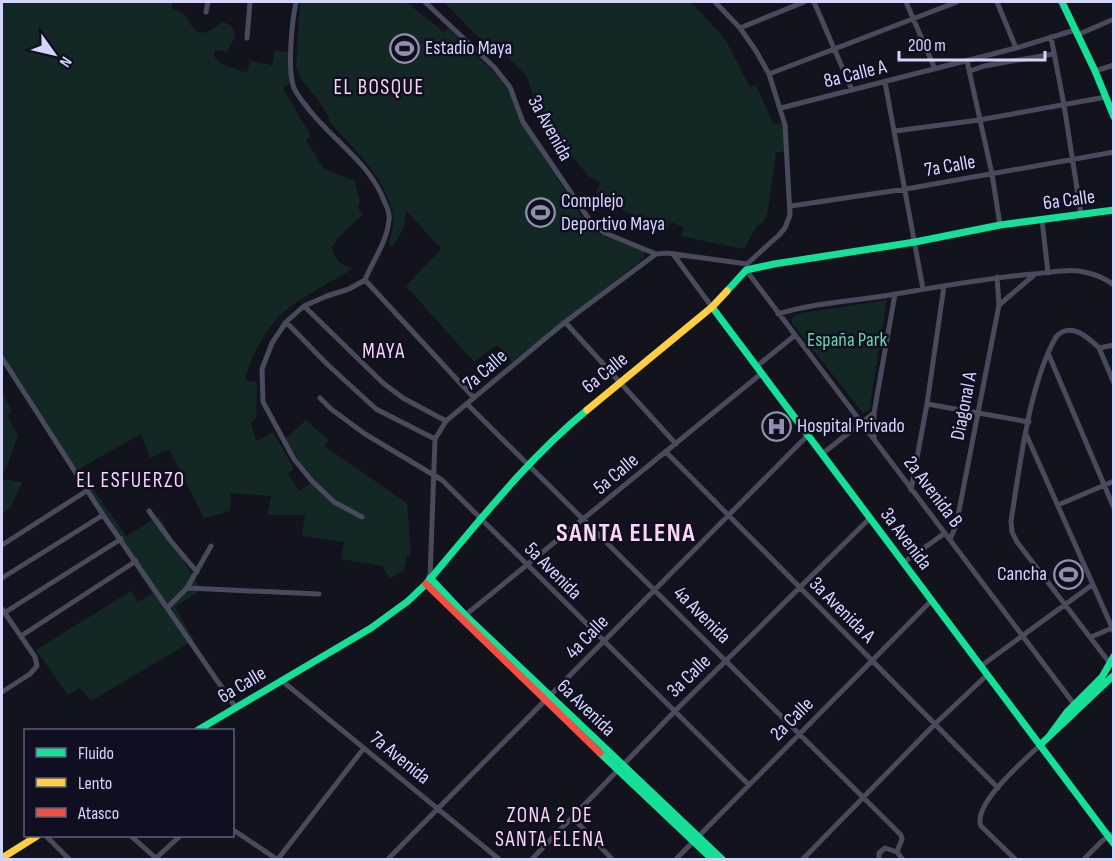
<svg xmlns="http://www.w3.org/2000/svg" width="1115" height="861" font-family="'Sofia Sans Condensed',sans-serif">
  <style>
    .green { fill: #132725 }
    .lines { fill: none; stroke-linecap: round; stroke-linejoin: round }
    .street { stroke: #494b5d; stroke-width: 5 }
    .fast { stroke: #16e098; stroke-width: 7 }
    .slow { stroke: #ffcf43; stroke-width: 7 }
    .jam { stroke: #f24e42; stroke-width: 7 }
    .labels { text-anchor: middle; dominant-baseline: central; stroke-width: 5; stroke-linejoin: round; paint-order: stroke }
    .poi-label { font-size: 20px; fill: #d3d5fb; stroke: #0f0f21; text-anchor: start }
    .street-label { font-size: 20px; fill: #d3d5fb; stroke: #0f0f21 }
    .park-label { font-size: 20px; fill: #66d5a6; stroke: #0f0f21 }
    .neighbourhood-label { font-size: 21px; letter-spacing: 1.5px; fill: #fbd5f4; stroke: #0f0f21 }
    .district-label { font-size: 26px; font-weight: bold; letter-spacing: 1.5px; fill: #fbd5f4; stroke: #0f0f21 }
  </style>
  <rect width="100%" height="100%" fill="#13131d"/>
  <path class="green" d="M2 2H173L172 8C176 10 182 12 185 15 191 22 193 36 206 32 212 30 217 25 223 22L230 25 234 30 235 37 227 52 215 50 214 56 221 64 247 73 250 61 272 65 275 50 290 52 289 84 283 88 311 136 306 140 323 168 355 181 360 203 358 208 363 214 338 238 332 247C334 261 340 263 352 269 330 283 304 295 284 312 265 329 251 356 245 380L257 382 256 418 251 423 256 441 273 432 294 469 288 474 299 491 311 482 286 438 306 420 329 440 324 446 407 503 411 556 407 555 404 570 390 579 382 566 341 559 344 542 302 536 305 515H267L271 496 231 493 230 511 204 518 169 449 150 458 141 434 79 469 126 536 159 516 201 590 175 607 194 640 91 701 80 688 68 695 36 650 131 591 138 602 152 593 2 360Z
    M300 2H406L444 32 448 28 500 78 510 92 533 141 588 226 607 238 644 249V258L512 362 497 345 474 362 406 286 441 249 406 210 404 228 393 246 389 244C390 238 392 232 393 226 397 188 353 149 330 122 324 101 303 88 296 67Z
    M444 2H688L694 5 725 39 750 87 756 85 773 124 783 123 786 152H776L767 215 764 221 756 227 744 249 680 236 684 227 670 222 667 229 610 205 612 199 596 193 600 182 588 176 538 111 527 77 500 49 494 53Z
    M887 300 869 410 863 413 792 323V319L796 314Z
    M2 393 12 411 7 415 18 436 2 479 22 482 11 506 2 515Z"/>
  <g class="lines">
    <path class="street" d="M296 2C292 21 287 71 294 88 298 97 305 104 310 111 335 142 371 164 385 203 388 209 390 214 389 220 387 242 373 260 365 280
      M425 2 494 67 510 87 523 122 593 225 605 233 656 254
      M814 2 852 90
      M906 2 935 69
      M997 2 1016 48
      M206 12 208 2
      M740 28 804 2
      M1077 35 1114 19
      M1051 37 1064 105 1081 214
      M247 38 250 2
      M967 61 992 174 1000 225
      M970 71 984 66 1053 54
      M1095 71 1114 65
      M769 74 957 2
      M885 82 923 289
      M781 108 1016 48 1075 30
      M895 131 979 120 1106 97
      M791 206 906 189 1114 152
      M1042 220 1048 273
      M673 254 712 307
      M746 270 1074 704
      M365 280 474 398
      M999 305 1034 275
      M304 306 383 383 403 398 446 421
      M778 314C816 302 857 301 896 294 942 286 987 278 1033 274 1048 273 1065 269 1079 271 1091 273 1105 278 1114 285
      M286 322 328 365 376 409 435 439
      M565 322 676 444
      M1099 348 1114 383
      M1048 353 1114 508
      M2 358 103 515 236 708
      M757 366 794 336
      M320 398 331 409 365 434 442 480 749 785
      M467 404 901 835 902 839 897 852
      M927 404 1029 422
      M1026 434 1114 632
      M874 438V413L895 294
      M666 452 998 788
      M822 454 874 413
      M911 490 927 404 944 286
      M1058 505 1114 481
      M149 511 170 540 197 572
      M362 517 334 502 311 480 294 459 263 402 262 369 272 343 286 322 304 306 327 296 349 289 365 280
      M950 539 956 526 999 305 997 277
      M2 545 88 490
      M903 563 945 533
      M2 578 103 515
      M430 578 435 439 446 421 565 322 656 254 667 253 747 264 779 235 785 228 790 215 785 125 769 74 756 51 740 28 715 2
      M187 588 319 594
      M167 608 187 588 211 546
      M2 609 35 657 37 666 30 674 2 692
      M4 613 121 539
      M463 617 762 373
      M21 636 136 561
      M1091 637 1112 628
      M1109 662 1017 542 1012 532 1011 521C1020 466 1029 384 1056 337 1070 321 1088 337 1099 348L1114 345
      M981 666 1092 585
      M281 680 500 860
      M573 818 613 860
      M232 829 278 860
      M46 836 70 860
      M131 836 158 860
      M155 859 180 836
      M278 859 364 748
      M387 860 808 435
      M531 860 675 711 870 518
      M675 860 932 600
      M802 860 935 724 987 675
      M879 860V853L885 848 897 852 903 860
      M1016 860 981 826C972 804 1025 760 1040 745
      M1083 860 1102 841 1114 833"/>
    <path class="fast" d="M1062 2 1095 71 1114 117
      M727 291 746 270 774 264 915 242 1000 225 1114 210
      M712 307 1114 844
      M430 578 465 615 723 860
      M198 730 371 628 408 601 426 584C477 524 526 460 587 410
      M1050 735 1067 712 1102 677 1114 656
      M1040 745 1114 675
      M600 753 713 860"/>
    <path class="slow" d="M587 410 712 307 727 291
      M2 858 37 836"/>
    <path class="jam" d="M426 584 600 753"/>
  </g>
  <defs>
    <symbol id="stadium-ring" viewBox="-11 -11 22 22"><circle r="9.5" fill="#0f0f21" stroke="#9091ad" stroke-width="1.5"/><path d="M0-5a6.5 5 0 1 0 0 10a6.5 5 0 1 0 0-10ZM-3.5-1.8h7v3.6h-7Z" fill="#9091ad"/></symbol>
    <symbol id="hospital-ring" viewBox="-11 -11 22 22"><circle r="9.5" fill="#0f0f21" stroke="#9091ad" stroke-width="1.5"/><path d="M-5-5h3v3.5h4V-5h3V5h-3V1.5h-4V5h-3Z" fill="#9091ad"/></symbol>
  </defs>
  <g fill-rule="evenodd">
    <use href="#stadium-ring" x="388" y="32" width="33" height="33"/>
    <use href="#stadium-ring" x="524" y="196" width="33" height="33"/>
    <use href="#hospital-ring" x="760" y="410" width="33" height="33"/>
    <use href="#stadium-ring" x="1052" y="558" width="33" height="33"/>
  </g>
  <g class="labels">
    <g class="poi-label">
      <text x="425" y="48">Estadio Maya</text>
      <text x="561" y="201">Complejo<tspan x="561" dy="23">Deportivo Maya</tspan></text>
      <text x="797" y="426">Hospital Privado</text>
      <text x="1047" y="574" text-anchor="end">Cancha</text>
    </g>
    <g class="street-label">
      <text transform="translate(855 74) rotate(-14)">8a Calle A</text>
      <text transform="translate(550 128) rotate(61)">3a Avenida</text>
      <text transform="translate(950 166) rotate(-10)">7a Calle</text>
      <text transform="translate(1069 200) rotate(-8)">6a Calle</text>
      <text transform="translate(485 370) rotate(-41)">7a Calle</text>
      <text transform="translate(605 373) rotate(-39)">6a Calle</text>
      <text transform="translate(964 406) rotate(-79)">Diagonal A</text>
      <text transform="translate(616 474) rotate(-40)">5a Calle</text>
      <text transform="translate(933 492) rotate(53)">2a Avenida B</text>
      <text transform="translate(906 539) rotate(53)">3a Avenida</text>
      <text transform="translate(553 571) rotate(45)">5a Avenida</text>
      <text transform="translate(842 610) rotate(45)">3a Avenida A</text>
      <text transform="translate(702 615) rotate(45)">4a Avenida</text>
      <text transform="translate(587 637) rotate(-46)">4a Calle</text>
      <text transform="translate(689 676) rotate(-44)">3a Calle</text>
      <text transform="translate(242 685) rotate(-31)">6a Calle</text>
      <text transform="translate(586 708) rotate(44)">6a Avenida</text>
      <text transform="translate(792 719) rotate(-45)">2a Calle</text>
      <text transform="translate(400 758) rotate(39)">7a Avenida</text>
    </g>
    <g class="park-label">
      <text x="847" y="340">España Park</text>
    </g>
    <g class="neighbourhood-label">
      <text x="379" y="87">EL BOSQUE</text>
      <text x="384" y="351">MAYA</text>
      <text x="131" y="480">EL ESFUERZO</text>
      <text x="550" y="815">ZONA 2 DE<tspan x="550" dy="24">SANTA ELENA</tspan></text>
    </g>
    <g class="district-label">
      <text x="626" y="533">SANTA ELENA</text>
    </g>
  </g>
  <rect width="1115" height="861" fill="none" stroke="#d3d5fb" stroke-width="6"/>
  <rect x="24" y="729" width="210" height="108" fill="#0f0f21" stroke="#5d5e78" stroke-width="1.5"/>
  <rect x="36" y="748" width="30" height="9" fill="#16e098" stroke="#5d5e78" stroke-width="1.5"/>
  <text x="78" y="759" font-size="18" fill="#d3d5fb">Fluido</text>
  <rect x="36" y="778" width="30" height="9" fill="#ffcf43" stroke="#5d5e78" stroke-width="1.5"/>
  <text x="78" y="789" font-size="18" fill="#d3d5fb">Lento</text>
  <rect x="36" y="808" width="30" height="9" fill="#f24e42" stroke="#5d5e78" stroke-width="1.5"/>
  <text x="78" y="819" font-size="18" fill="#d3d5fb">Atasco</text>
  <g transform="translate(54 54) rotate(124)" stroke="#0f0f21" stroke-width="4.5" paint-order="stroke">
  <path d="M0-4.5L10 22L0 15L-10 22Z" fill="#d3d5fb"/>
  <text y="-9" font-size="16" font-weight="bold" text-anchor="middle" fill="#d3d5fb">N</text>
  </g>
  <path d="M899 51v9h146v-9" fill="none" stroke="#d3d5fb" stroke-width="3"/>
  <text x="908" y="51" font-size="18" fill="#d3d5fb" stroke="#0f0f21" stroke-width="4.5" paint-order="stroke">200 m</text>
</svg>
